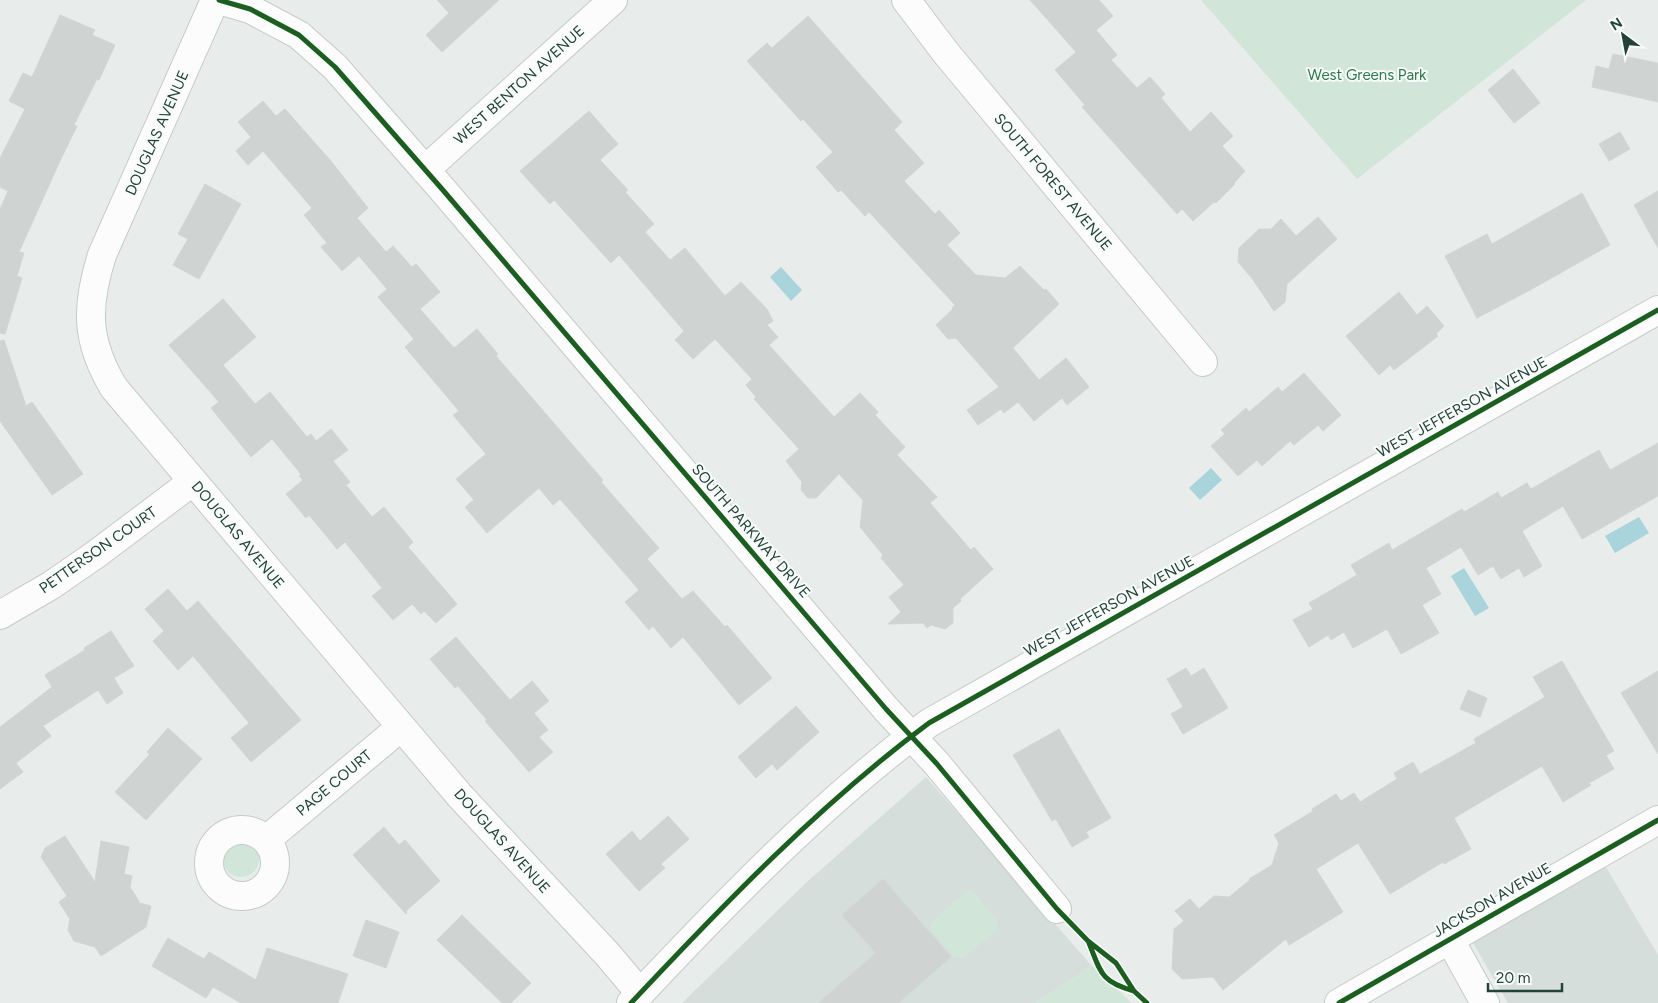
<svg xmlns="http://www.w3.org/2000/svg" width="1658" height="1003" font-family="Figtree,sans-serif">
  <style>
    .built { fill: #d6dedb }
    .green { fill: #d1e6d8 }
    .water { fill: #a9d4db }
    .building { fill: #cfd4d2; stroke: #d1d6d4 }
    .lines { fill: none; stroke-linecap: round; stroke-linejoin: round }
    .minor-casing { stroke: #c5cac8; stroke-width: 30 }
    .minor { stroke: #fcfcfc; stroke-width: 28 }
    .cycleway-casing { stroke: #f7fbf9; stroke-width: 8 }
    .cycleway { stroke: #1b5e20; stroke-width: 5 }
    .labels { text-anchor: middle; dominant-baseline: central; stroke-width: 4; stroke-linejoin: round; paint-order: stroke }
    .park-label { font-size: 15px; fill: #2d7a4b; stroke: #f7fbf9 }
    .street-label { font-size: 15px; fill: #24423a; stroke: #f7fbf9 }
  </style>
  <rect width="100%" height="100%" fill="#e8edeb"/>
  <path class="built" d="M926 777 1092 966 1036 1003H682L808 881Z
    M1606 867 1658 955V1003H1508L1473 943Z"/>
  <path class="green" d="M1201 0H1586L1357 179Z
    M223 859a18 18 0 1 1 36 0a18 18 0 1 1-36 0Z
    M967 891H972L997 920 998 929 964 958H955L930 929 931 923Z
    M1092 966 1132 1003H1036Z"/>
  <path class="water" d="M781 267 802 290 791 301 770 277Z
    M1211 468 1222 480 1200 500 1189 488Z
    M1639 517 1649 533 1615 553 1605 536Z
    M1464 568 1489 608 1475 616 1451 576Z"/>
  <path class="building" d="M437 0H499L442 52 426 35 449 13Z
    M1030 0H1099L1113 16 1096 30 1117 55 1111 60 1137 88 1150 77 1165 94 1161 98 1190 132 1211 112 1233 136 1222 146 1245 171 1234 183 1235 184 1216 203 1214 202 1193 221 1182 209 1177 214 1082 107 1085 105 1055 70 1076 52Z
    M60 15 95 30 92 35 115 45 99 80 97 79 74 125 77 126 59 163 19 252 24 253 17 276 22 278 5 334 0 333V209L8 191 0 187V158L25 109 9 101 23 73 32 77Z
    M808 16 902 122 894 130 924 163 904 181 935 214 939 210 960 233 947 245 976 275 1005 278 1020 266 1044 290 1046 289 1059 304 1013 348 1039 380 1066 358 1089 387 1067 405 1062 398 1034 421 1018 402 1004 413 1001 409 978 425 967 410 999 387 956 338 948 339 936 325 953 309 952 308 955 305 869 212 865 216 841 190 838 192 816 167 833 152 803 119 801 121 747 61 767 43 772 48Z
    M1613 54 1658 63V102L1592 87 1596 66 1609 69Z
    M1513 69 1540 103 1514 123 1488 90Z
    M263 101 276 116 285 109 330 160 368 208 357 218 386 252 393 246 412 267 416 264 440 292 420 309 454 348 477 329 498 354 496 356 603 480 601 482 659 548 647 559 682 599 693 591 725 627 727 625 772 678 739 705 683 637 671 648 653 626 649 630 625 602 639 590 560 499 553 505 539 488 487 533 465 507 474 500 456 479 486 454 453 415 459 411 405 347 414 339 378 297 387 289 359 256 342 271 321 247 327 243 304 215 312 208 263 151 248 165 236 151 251 137 238 122Z
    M589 111 618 144 600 160 628 190 625 192 654 224 645 232 670 260 685 248 725 296 741 282 767 309 773 321 767 325 778 337 769 345 834 417 860 393 878 412 875 415 905 447 897 455 937 497 930 503 971 550 974 547 993 569 960 599 961 601 953 608V623L945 629 931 625 927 628 923 623 888 624 901 612 889 597 904 585 881 558 883 555 860 527 863 500 839 474 816 498H808L801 490 802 482 786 461 799 449 754 399 756 397 746 385 752 379 715 339 693 359 675 340 684 331 619 255 611 263 554 200 550 204 520 171Z
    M1620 132 1630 149 1609 161 1599 144Z
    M205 184 241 204 199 279 173 265 188 239 178 234Z
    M1658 191V248L1634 205Z
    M1582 193 1610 245 1532 289 1477 318 1445 256 1487 234 1492 244Z
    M1318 217 1337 239 1287 284 1285 302 1274 311 1251 277 1238 262 1239 248 1259 229H1271L1281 219 1296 236Z
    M1399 292 1417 315 1427 306 1444 326 1436 334 1438 336 1394 370 1390 365 1379 375 1346 336Z
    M223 299 256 337 223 365 255 404 270 392 307 437 311 434 316 441 331 429 348 450 333 461 350 482 346 485 372 517 384 507 413 542 408 547 457 604 436 623 424 611 421 614 412 604 393 620 372 596 382 588 345 542 337 549 309 515 306 518 286 494 303 480 299 476 301 474 272 439 251 457 211 408 219 402 169 345Z
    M4 340 26 406 32 402 83 474 52 495 0 421V341Z
    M1304 373 1341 415 1323 431 1318 425 1294 445 1290 441 1262 466 1257 460 1238 476 1211 446 1225 434 1221 430 1246 408 1249 412 1278 387 1282 392Z
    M1658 443V496L1582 539 1563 506 1522 531 1542 566 1524 577 1519 568 1501 579 1493 566 1478 575 1461 547 1426 568 1441 594 1422 605 1439 633 1401 654 1387 629 1353 648 1344 632 1331 640 1328 635 1309 647 1293 620 1313 609 1309 603 1357 575 1351 565 1389 543 1392 550 1462 509 1464 512 1498 492 1501 498 1527 483 1531 489 1599 450 1610 470Z
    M168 589 187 611 198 601 301 720 251 762 231 738 249 723 193 656 178 670 153 641 164 631 145 609Z
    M111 631 134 666 114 678 123 693 107 704 98 690 43 726 51 736 16 763 23 772 0 789V727L52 687 45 675 85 650 84 648Z
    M456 637 510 700 532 681 549 701 534 713 548 730 539 737 553 752 529 772 485 721 487 720 458 686 455 688 430 659Z
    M1562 661 1614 751 1606 755 1614 769 1589 783 1591 785 1563 802 1542 766 1454 818 1471 849 1444 864 1443 862 1390 894 1358 843 1316 869 1343 912 1289 945 1286 939 1223 990 1213 977 1182 979 1172 969 1174 929 1184 921 1175 911 1190 899 1199 909 1214 896 1229 897 1250 880 1249 879 1272 865 1279 843 1274 835 1313 811 1312 809 1336 794 1341 801 1354 793 1360 802 1397 779 1394 773 1413 762 1420 774 1476 743 1474 739 1545 697 1533 677Z
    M1186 668 1191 676 1204 668 1228 708 1183 734 1171 714 1183 707 1167 679Z
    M1658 671V754L1621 693Z
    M1468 690 1487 698 1480 717 1460 709Z
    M796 706 819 732 777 770 772 764 756 778 738 757Z
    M168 728 202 759 146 820 115 792 150 754 147 752Z
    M1059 729 1111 818 1086 832 1089 837 1072 847 1056 819 1052 821 1013 755Z
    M668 816 689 839 661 864 665 868 639 891 606 854 632 831 640 841Z
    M384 827 399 845 405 840 440 881 407 910 406 914 353 855Z
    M65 836 95 882 101 841 129 847 124 874 132 876 130 887 140 903 151 906 146 927 101 956 95 947 74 941 68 930 70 919 59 902 67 896 41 857 45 848Z
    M883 879 951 957 898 1003H818L876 953 842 915Z
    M462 915 531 983 511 1003H502L437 940Z
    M366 920 399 932 386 968 353 956Z
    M168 938 204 959 209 952 256 980 267 948 348 974 338 1003H241L213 987 206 998 152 966Z"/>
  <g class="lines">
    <defs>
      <path id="minor" d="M215 0 102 255C86 306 85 340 114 388L460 796 608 955 640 993
        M219 0 250 9 299 35 335 67 442 189 886 709 937 764 1057 909
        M906 0 946 53 1203 362
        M425 170 613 0
        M0 615 50 586 95 555 192 482
        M209 863a33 33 0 1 1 66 0a33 33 0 1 1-66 0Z
        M266 840 401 727
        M1450 940 1485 1003
        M631 1003C724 904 820 804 929 723L1658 310
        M1339 1003 1658 820"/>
    </defs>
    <use href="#minor" class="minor-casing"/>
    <use href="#minor" class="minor"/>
    <defs>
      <path id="cycleway" d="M219 0 250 9 299 35 335 67 442 189 886 709 937 764 1057 909 1088 941 1116 963 1134 991 1147 1003
        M1089 943C1101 973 1101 982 1134 991
        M631 1003C724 904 820 804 929 723L1658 310
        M1339 1003 1658 820"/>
    </defs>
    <use href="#cycleway" class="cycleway-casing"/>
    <use href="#cycleway" class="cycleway"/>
  </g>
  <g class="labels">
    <g class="park-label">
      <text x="1367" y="75">West Greens Park</text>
    </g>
    <g class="street-label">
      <text transform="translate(519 85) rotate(-42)">WEST BENTON AVENUE</text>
      <text transform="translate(157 133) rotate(-66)">DOUGLAS AVENUE</text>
      <text transform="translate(1053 182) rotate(50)">SOUTH FOREST AVENUE</text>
      <text transform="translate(1462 407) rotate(-29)">WEST JEFFERSON AVENUE</text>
      <text transform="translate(751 531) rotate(49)">SOUTH PARKWAY DRIVE</text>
      <text transform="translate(238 535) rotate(50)">DOUGLAS AVENUE</text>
      <text transform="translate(98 550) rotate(-35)">PETTERSON COURT</text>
      <text transform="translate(1109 606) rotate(-29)">WEST JEFFERSON AVENUE</text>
      <text transform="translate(334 783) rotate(-40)">PAGE COURT</text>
      <text transform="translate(502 841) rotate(48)">DOUGLAS AVENUE</text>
      <text transform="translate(1492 900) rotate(-30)">JACKSON AVENUE</text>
    </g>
  </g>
  <g transform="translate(1623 35) rotate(328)" stroke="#f7fbf9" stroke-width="4" paint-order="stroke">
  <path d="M0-4L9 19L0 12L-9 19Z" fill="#24423a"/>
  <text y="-8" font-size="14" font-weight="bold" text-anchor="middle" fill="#24423a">N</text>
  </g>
  <path d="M1488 983v8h74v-8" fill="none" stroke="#24423a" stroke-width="2.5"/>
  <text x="1496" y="983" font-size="15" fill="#24423a" stroke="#f7fbf9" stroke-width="4" paint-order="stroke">20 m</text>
</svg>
